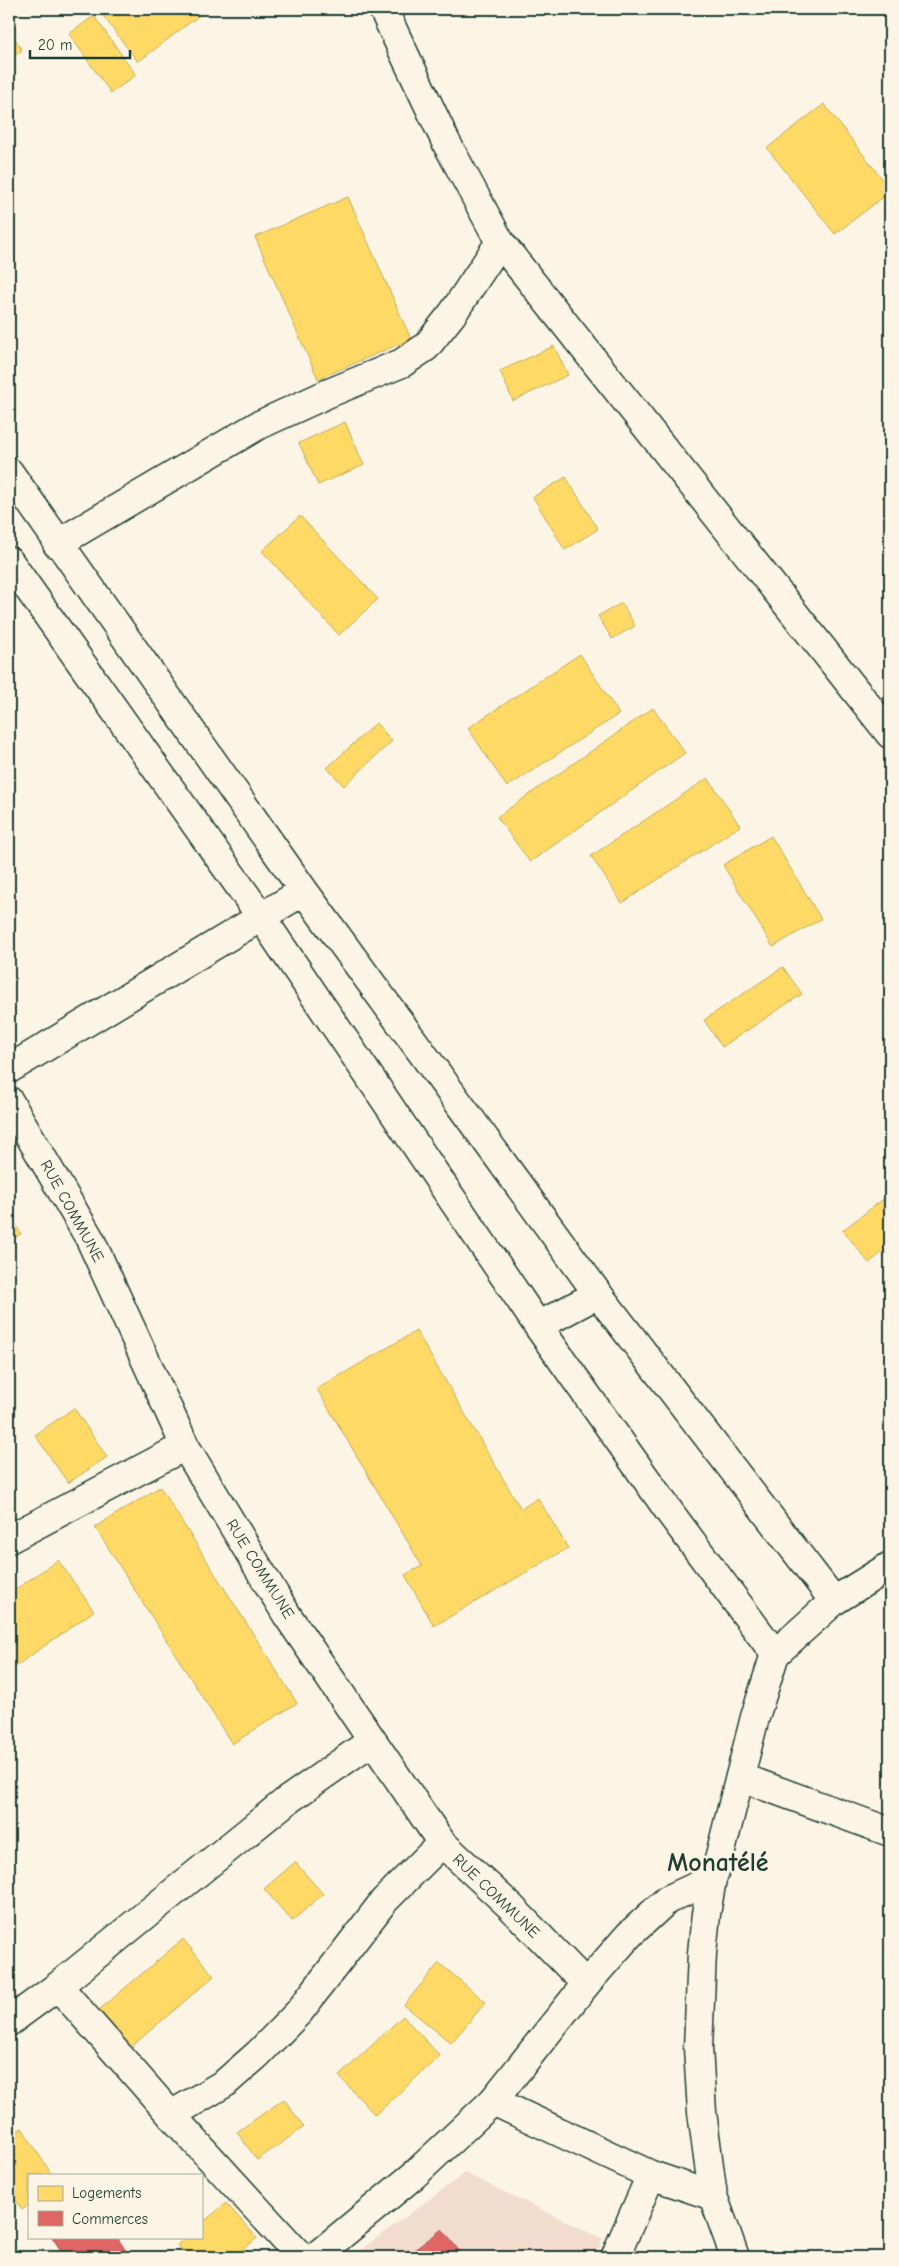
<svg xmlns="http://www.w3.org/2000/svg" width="899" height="2266" font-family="'Comic Neue',sans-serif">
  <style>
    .built { fill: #f2dcce }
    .homes { fill: #ffd966; stroke: #bcaa57 }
    .shops { fill: #e06666; stroke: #a65a57 }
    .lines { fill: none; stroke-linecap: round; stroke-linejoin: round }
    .minor-casing { stroke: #1f3d34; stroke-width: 31 }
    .major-casing { stroke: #1f3d34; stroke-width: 31 }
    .minor { stroke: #fcf5e5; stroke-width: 28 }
    .major { stroke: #fcf5e5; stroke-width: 28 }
    .labels { text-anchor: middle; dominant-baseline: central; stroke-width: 5; stroke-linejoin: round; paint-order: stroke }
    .street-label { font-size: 16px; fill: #1f3d34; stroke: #fcf5e5 }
    .town-label { font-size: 26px; font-weight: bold; fill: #1f3d34; stroke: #fcf5e5 }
  </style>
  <rect width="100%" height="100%" fill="#fcf5e5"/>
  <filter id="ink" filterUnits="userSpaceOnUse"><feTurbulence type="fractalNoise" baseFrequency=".02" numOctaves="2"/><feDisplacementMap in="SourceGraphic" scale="10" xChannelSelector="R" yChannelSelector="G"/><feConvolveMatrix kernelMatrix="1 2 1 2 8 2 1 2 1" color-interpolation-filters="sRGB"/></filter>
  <g filter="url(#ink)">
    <path class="built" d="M465 2173 603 2239 595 2257H351Z"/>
    <path class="homes" d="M98 9H203L205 11 138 62Z
      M94 16 136 75 111 93 69 34Z
      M9 29 22 50 9 60Z
      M824 104 890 189V192L835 234 767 148Z
      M348 197 411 339 318 379 255 237Z
      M554 346 568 375 513 401 500 371Z
      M345 422 364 465 318 485 299 443Z
      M566 477 598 529 565 550 533 497Z
      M890 491V507L882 497Z
      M300 516 378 599 339 635 262 551Z
      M622 603 635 626 612 639 598 616Z
      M580 654 619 714 507 787 468 728Z
      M653 708 685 753 530 862 497 817Z
      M376 723 392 741 344 786 327 768Z
      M708 778 740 826 622 903 591 856Z
      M771 836 821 919 773 947 723 865Z
      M783 967 802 994 722 1047 704 1020Z
      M890 1194V1246L869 1263 843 1230Z
      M9 1213 21 1234 9 1241Z
      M416 1331 521 1509 538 1498 568 1548 434 1626 405 1575 422 1566 317 1389Z
      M74 1408 107 1457 68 1483 35 1435Z
      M160 1487 297 1703 232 1744 95 1527Z
      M58 1560 94 1611 9 1671V1594Z
      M295 1862 323 1894 292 1921 264 1889Z
      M183 1939 214 1976 131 2047 99 2010Z
      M439 1963 486 2002 451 2043 404 2005Z
      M403 2016 440 2056 375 2115 339 2076Z
      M284 2099 304 2127 257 2160 237 2132Z
      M22 2128 52 2175H29V2205L22 2210 9 2189V2136Z
      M226 2203 257 2238 234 2257H188L177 2245 186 2237H201V2224Z"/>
    <path class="shops" d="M442 2229 464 2257H405Z
      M52 2237H117L130 2257H65Z"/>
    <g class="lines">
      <defs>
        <path id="minor" d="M383 9 446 142 500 242 890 734
          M9 472 304 891 598 1294 834 1601
          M57 544 257 426 329 393 402 363 426 347 453 313 500 242
          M9 561 262 918 538 1326 671 1514 775 1654
          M9 1069 304 891
          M9 1101 90 1239 185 1446 287 1615 442 1843 511 1907 586 1984
          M538 1326 598 1294
          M9 1539 185 1446
          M740 1777 890 1832
          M58 1986 171 2115 301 2257
          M9 2022 58 1986 285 1802 372 1741
          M493 2101 651 2175 713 2196
          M171 2115 225 2083 258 2054 299 2012 384 1901 442 1843
          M615 2257 651 2175"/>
        <path id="major" d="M315 2257 414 2175 493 2101 586 1984 629 1935 667 1900 712 1879
          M735 2257 713 2196 702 2112 698 2048 702 1953 706 1914 712 1879 718 1863 755 1717 775 1654 834 1601 890 1566"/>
      </defs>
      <use href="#minor" class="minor-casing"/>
      <use href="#major" class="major-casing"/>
      <use href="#minor" class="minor"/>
      <use href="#major" class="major"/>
    </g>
  </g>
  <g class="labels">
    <g class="street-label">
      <text transform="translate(72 1211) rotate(61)">RUE COMMUNE</text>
      <text transform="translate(260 1569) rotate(58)">RUE COMMUNE</text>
      <text transform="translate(496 1896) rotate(44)">RUE COMMUNE</text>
    </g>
    <g class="town-label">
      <text x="718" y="1863">Monatélé</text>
    </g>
  </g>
  <rect width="899" height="2266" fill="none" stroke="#fcf5e5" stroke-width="30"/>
  <rect x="15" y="15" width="869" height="2236" fill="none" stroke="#1f3d34" stroke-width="2" filter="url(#ink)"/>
  <rect x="28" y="2174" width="175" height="65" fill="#fcf5e5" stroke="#a4ab9e"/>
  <rect x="38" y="2186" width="25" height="15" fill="#ffd966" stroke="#a4ab9e"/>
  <text x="72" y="2198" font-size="15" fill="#1f3d34">Logements</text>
  <rect x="38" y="2211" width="25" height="15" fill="#e06666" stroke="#a4ab9e"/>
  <text x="72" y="2224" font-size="15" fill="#1f3d34">Commerces</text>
  <path d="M30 50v8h100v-8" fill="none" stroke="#1f3d34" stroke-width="2.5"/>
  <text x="38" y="50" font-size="15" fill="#1f3d34" stroke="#fcf5e5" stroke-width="4" paint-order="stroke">20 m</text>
</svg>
